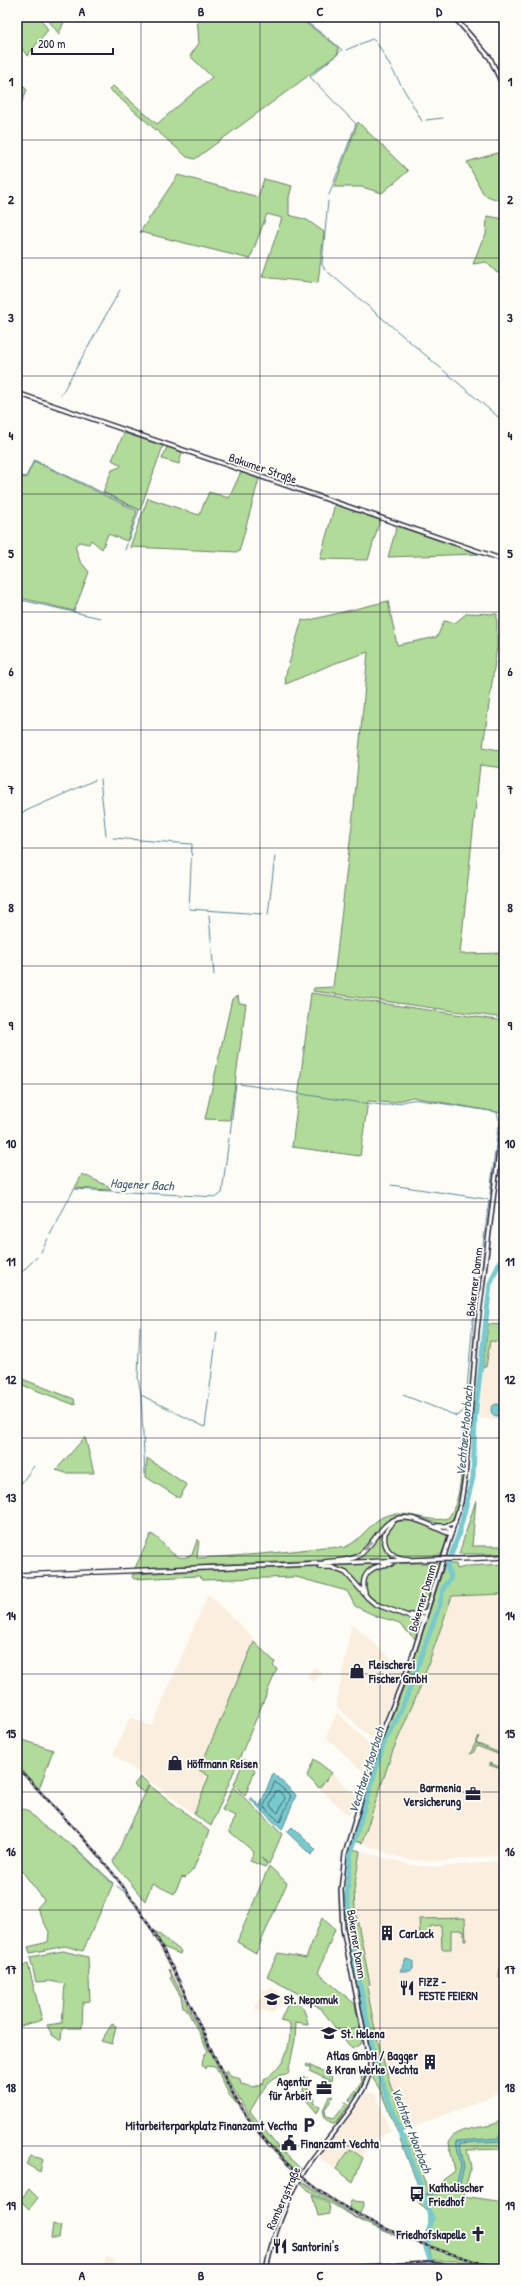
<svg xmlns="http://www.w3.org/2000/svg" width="521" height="2286" font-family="'Patrick Hand',sans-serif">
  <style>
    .built { fill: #faefde }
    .green { fill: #b1db98; stroke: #6a7e6a }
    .water { fill: #78cace; stroke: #568793 }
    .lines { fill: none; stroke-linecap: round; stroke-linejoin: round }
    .shore { stroke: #446576; stroke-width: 1 }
    .stream { stroke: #568793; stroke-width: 1 }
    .river { stroke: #78cace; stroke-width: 5 }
    .secondary-casing { stroke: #22223b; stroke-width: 6 }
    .primary-casing { stroke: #22223b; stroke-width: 6 }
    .secondary { stroke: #fdfcf7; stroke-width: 3 }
    .primary { stroke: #fdfcf7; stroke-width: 3.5 }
    .rail-casing { stroke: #22223b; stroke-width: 2.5 }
    .rail { stroke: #fdfcf7; stroke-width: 1; stroke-dasharray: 3; stroke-linecap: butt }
    .primary-bridge-casing { stroke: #22223b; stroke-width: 6; stroke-linecap: butt }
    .primary-bridge { stroke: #fdfcf7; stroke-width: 3.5 }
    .oneway { fill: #9a9aa2 }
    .grid { fill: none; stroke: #22223b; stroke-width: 1; stroke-opacity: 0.55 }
    .labels { text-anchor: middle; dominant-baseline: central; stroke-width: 3.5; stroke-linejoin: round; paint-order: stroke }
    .street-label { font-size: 12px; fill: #22223b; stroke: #fdfcf7 }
    .poi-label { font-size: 12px; font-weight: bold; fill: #22223b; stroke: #fdfcf7; text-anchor: start }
    .water-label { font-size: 13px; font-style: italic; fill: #405d6e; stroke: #fdfcf7 }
    .neatline { fill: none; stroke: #22223b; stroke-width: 1.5 }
    .grid-label { font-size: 13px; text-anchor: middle; font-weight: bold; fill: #22223b }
  </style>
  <rect width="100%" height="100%" fill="#fdfcf7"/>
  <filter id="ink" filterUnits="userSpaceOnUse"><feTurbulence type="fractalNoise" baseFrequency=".025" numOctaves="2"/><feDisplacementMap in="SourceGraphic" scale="8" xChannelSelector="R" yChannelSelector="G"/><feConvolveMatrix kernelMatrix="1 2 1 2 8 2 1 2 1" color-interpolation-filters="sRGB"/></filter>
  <g filter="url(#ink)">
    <path class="built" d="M490 1341 504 1342V1421L479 1418 483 1370 486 1367Z
      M208 1594 252 1636 254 1642 199 1770 209 1775 194 1814 113 1754 130 1717 152 1726Z
      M504 1594V1854L446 1861 413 1860 397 1857 362 1843 392 1752 421 1685 452 1596Z
      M352 1623 403 1669 375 1742 336 1706Z
      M315 1667 322 1673 313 1682 307 1677Z
      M337 1712 372 1746 364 1773 326 1737Z
      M17 1765 67 1819 118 1878 134 1900 164 1952 233 2091 257 2129 296 2174 269 2147 231 2093 149 1927 125 1888Z
      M332 1773 357 1797 349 1816 319 1788Z
      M360 1851 412 1865 441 1867 504 1860V1929L499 1977 504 1978V2088L486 2099 406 2130 385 2074 370 2003 355 1908 354 1891Z
      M271 1987 286 1997 273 2013 255 2009 263 1989 269 1991Z
      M368 2092 376 2094 391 2132 371 2140 367 2144 363 2158 350 2149 335 2170 319 2158Z
      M106 2257 115 2260 113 2269H102Z"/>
    <path class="green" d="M17 17H40L48 30 27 56 17 41Z
      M46 17H66L59 34Z
      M197 17H298L338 47V54L195 159 187 157 109 89 113 86 157 124 212 77 190 56 199 43Z
      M17 80 27 90 18 110H17Z
      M358 122 408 171 382 193 362 187H334Z
      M504 151V202L484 195 467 162Z
      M178 175 258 197 264 179 292 186 289 197V215L307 220 324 232 318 283 262 277 282 218 267 214 250 259 140 232Z
      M487 216 504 219V270L497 273 486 262 473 264 481 243 486 235Z
      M124 433 163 446 140 510 103 492 112 470 120 467 121 465 112 460Z
      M167 447 182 452 179 464 162 459Z
      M34 461 137 511 127 541 108 534 102 549 91 540 89 544 79 542 75 546 80 561 89 572 74 611 17 597V475L26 478Z
      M241 472 259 479 239 552 130 547 148 498 199 515 209 492 229 498Z
      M335 504 380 520 368 560 320 559Z
      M397 526 477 553 478 554 388 557Z
      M388 601 397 645 437 637 444 621 455 623 467 613 497 614V647L483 747 504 751V768L480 765 460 954 504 953V1018L313 991 314 988 333 987 354 807 368 652 330 665 286 684 285 677 302 620 306 621Z
      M311 993 504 1021V1095L502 1113 412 1097 392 1103 368 1101 360 1156 292 1147Z
      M238 996 239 1003 246 1004 230 1120 205 1119 232 999Z
      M82 1174 110 1187 111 1190 75 1188Z
      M488 1324 504 1325V1342L490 1341 486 1367H483Z
      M17 1377 74 1399 75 1405 17 1383Z
      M464 1426 468 1430C466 1452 466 1512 447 1524 430 1524 414 1513 398 1516 380 1520 376 1537 365 1548 360 1553 353 1556 346 1559L135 1568 151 1534C166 1541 172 1565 192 1555L197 1540H199L197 1558C240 1556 281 1553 324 1547 331 1546 339 1549 345 1547 362 1541 371 1519 388 1515 410 1510 428 1524 448 1518 464 1499 462 1451 464 1426Z
      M85 1437 94 1473H66L56 1470Z
      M147 1458 187 1485 179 1498 146 1477Z
      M476 1500 472 1546H504V1554H459Z
      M401 1521H412L446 1533 447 1540 441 1555C428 1556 410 1560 397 1555 381 1548 384 1524 401 1521Z
      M388 1525C379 1538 384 1553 399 1559L353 1561 368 1550Z
      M439 1563 438 1571 434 1574C434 1584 432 1608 419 1613 408 1617 371 1602 366 1592 355 1557 421 1564 439 1563Z
      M375 1564 365 1573 361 1589 351 1575 333 1566Z
      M445 1564H456L457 1569 469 1566 504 1564V1594L452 1596 421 1685 392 1753 362 1843 352 1840V1837L382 1741 410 1672Z
      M265 1568C288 1570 316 1562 338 1571 354 1577 358 1594 370 1603 384 1612 404 1615 419 1622L420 1628 417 1629 419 1633 417 1638H414L397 1622 376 1616 355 1606 347 1591 296 1577 203 1580 199 1576 134 1579 132 1577 133 1574Z
      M254 1642 275 1662 273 1666 277 1669 211 1826 194 1814 209 1776 199 1770Z
      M479 1736 476 1743 504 1755V1770L489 1765V1763L500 1767 503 1759 500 1757V1755L477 1746 473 1753 470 1754Z
      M17 1738 53 1750 39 1789 17 1765Z
      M244 1759 255 1770 245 1796 234 1785Z
      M314 1759 332 1773 319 1788 307 1776Z
      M140 1777 149 1783 144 1793 134 1785Z
      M149 1785 209 1831 193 1870 185 1878 182 1877 174 1894 152 1883 145 1901 113 1862Z
      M233 1787 282 1834 269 1864 261 1858 267 1864 265 1867 250 1861 254 1852 229 1831 236 1816 222 1810Z
      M23 1809 27 1810 42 1825 72 1845 113 1884 83 1951 65 1946 30 1953 28 1947 48 1942 49 1932 37 1908 44 1900 22 1871 17 1875V1811Z
      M350 1848 360 1851 354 1891 355 1908 370 1984 367 1986C375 2039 388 2080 406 2130L398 2133 380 2090 372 2077 371 2054 351 1960 346 1920 345 1896Z
      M269 1866 287 1883 256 1953 237 1942Z
      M322 1918 335 1929 318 1973 355 2004 362 2043 352 2049 321 2009 301 1995 267 1977 278 1953 306 1958Z
      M465 1918 466 1941H464V1930H451V1949H442L441 1925 431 1926 428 1933 420 1935 419 1919Z
      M504 1929V1978L499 1977Z
      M155 1931 181 1951 180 1954 163 1947Z
      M63 1951 88 1957 90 2001 83 2002 82 2028H62L61 2041 52 2035 47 2025 62 2023 65 1984 50 1981 36 1982 30 1957Z
      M28 1964 42 2020 17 2027V1967Z
      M169 1969 237 2104 229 2095 216 2067 206 2066 205 2069 202 2065 204 2055 208 2051 186 2008 183 2007 181 1997 170 1978 172 1977Z
      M290 1999C302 2000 306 2014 308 2024L296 2022 295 2040 288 2074C268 2074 260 2096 250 2111L277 2146 301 2169 299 2172C278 2167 235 2093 224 2072L227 2070 230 2075 240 2079 241 2084 254 2087 264 2083V2080C270 2077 271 2074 275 2070 289 2056 290 2042 290 2023L280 2021Z
      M112 2024 116 2026 112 2044 101 2041Z
      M307 2064 332 2077 331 2081 309 2071 311 2068 306 2066Z
      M360 2068 365 2076 360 2090 350 2102 349 2099 362 2082 361 2076 357 2071Z
      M304 2076V2079L308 2078C306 2086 308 2097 315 2099L314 2103 320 2106 317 2113 303 2096Z
      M334 2096 325 2109 326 2116 334 2118 346 2103 344 2102 349 2105 336 2123H332L325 2119 323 2110 329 2097Z
      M504 2116V2149L467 2150 471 2167 463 2196 504 2202V2269L460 2261H432L428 2243 423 2241 429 2224V2214L418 2203 419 2188 400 2139 408 2135 428 2191 443 2185V2180L455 2171 449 2143C452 2127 485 2128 494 2124 497 2122 501 2118 504 2116Z
      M350 2149 363 2158 353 2182 336 2169Z
      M31 2156 43 2159 40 2172 26 2164Z
      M303 2182 354 2216 401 2238 365 2223 308 2190 301 2183Z
      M29 2189 38 2198 29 2209 20 2200Z
      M312 2194 329 2204 330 2214 318 2216Z
      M351 2201 364 2202 360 2214 349 2208Z
      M53 2224 58 2226 61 2225 59 2238H51Z"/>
    <path class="water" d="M491 1410a6 6 0 1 1 12 0a6 6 0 1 1-12 0Z
      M273 1773 296 1795 282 1830 250 1799 251 1797 260 1806Z
      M292 1827 316 1850 311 1855 287 1832Z
      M406 1959 413 1961V1969L410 1971H400Z
      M504 2129V2134L500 2141 460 2143 464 2168 458 2190 428 2195 427 2193 455 2188 461 2167 456 2141 498 2138Z"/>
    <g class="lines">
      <path class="shore" d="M275 1782 291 1796 280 1822 264 1807Z
        M276 1791H279L285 1798 278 1813 270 1806Z"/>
      <path class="stream" d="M300 17 325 36
        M328 38 342 50 310 77 356 124 329 195
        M377 43 422 121
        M346 50 372 39 375 41
        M426 120 443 118
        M325 270 322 264 328 201
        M328 272 504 422
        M61 395 120 290
        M17 475 26 477 34 460 139 510 125 550
        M17 599 100 618
        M100 779 106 835
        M17 815 95 780
        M113 838 192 844 189 909 262 914
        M209 915 214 975
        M268 915 275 856
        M240 1084C288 1091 336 1101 384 1105 397 1106 408 1098 420 1100L497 1112 499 1120
        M230 1134 236 1084
        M391 1185 486 1199 490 1201
        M490 1194 498 1127
        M499 1203 504 1204
        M41 1252 74 1189 217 1197 222 1193 229 1138
        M17 1277 37 1257
        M140 1326 138 1377 141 1395
        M403 1395 457 1416 465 1410 473 1321 489 1201
        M17 1457 19 1458
        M145 1474 141 1395 205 1427 217 1332
        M17 1489 34 1466
        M73 1845 113 1883
        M117 1886 128 1895 132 1901
        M424 2195 428 2194"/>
      <path class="river" d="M433 2269 426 2248 432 2217 426 2206 420 2183 377 2070 352 1945 347 1894 351 1851 384 1742 396 1721 408 1693 440 1604 443 1589 451 1577 447 1567 459 1533 473 1478 475 1418 490 1284 499 1263 504 1258"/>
      <defs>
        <path id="secondary" d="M454 17 490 58 504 88
          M17 393 504 560
          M17 2265 24 2269
          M266 2269C273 2237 286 2201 303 2173 320 2143 372 2096 370 2063L343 1929 341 1890 345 1854 377 1746 413 1655 461 1502 465 1477 477 1330 504 1110
          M322 2269 428 2264 471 2269"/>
        <path id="primary" d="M393 1522 385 1533C382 1549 393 1559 409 1559
          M437 1526H445L452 1531
          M445 1526 455 1522
          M461 1559 504 1557
          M325 1562C336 1560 347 1562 358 1556 377 1544 381 1515 408 1518 424 1520 436 1529 451 1534
          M320 1567H331L346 1573 368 1598 375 1604 424 1622
          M17 1575 439 1559
          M365 1593C359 1573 373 1565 391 1564
          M411 1615 425 1619
          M416 1615 427 1611"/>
      </defs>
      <use href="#secondary" class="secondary-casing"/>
      <use href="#primary" class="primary-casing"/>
      <use href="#secondary" class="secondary"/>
      <use href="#primary" class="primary"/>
      <defs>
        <path id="rail" d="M17 1767C62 1816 111 1863 146 1920 181 1976 203 2039 235 2097 291 2197 397 2242 504 2269"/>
      </defs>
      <use href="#rail" class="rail-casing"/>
      <use href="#rail" class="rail"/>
      <defs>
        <path id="primary-bridge" d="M439 1559H461"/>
      </defs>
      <use href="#primary-bridge" class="primary-bridge-casing"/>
      <use href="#primary-bridge" class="primary-bridge"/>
    </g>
    <defs><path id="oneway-solid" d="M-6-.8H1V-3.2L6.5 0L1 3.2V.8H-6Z"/></defs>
    <use class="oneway" href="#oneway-solid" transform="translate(368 1546) rotate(130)"/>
  </g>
  <path class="grid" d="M141 17V2269M260 17V2269M380 17V2269M17 140H504M17 258H504M17 376H504M17 494H504M17 612H504M17 730H504M17 848H504M17 966H504M17 1084H504M17 1202H504M17 1320H504M17 1438H504M17 1556H504M17 1674H504M17 1792H504M17 1910H504M17 2028H504M17 2146H504"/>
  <defs>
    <symbol id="shop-bare" viewBox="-9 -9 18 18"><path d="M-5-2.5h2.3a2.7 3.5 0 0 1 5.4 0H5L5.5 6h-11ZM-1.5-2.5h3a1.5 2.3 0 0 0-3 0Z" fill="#22223b" stroke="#fdfcf7" stroke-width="2.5" paint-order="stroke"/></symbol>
    <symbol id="office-bare" viewBox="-9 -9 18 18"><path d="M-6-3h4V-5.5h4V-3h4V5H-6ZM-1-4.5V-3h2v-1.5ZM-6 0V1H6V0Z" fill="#22223b" stroke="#fdfcf7" stroke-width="2.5" paint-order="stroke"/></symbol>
    <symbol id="building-bare" viewBox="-9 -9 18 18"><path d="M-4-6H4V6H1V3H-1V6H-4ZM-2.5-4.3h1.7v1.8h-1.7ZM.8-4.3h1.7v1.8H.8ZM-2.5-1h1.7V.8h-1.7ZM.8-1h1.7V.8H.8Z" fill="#22223b" stroke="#fdfcf7" stroke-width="2.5" paint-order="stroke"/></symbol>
    <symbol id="restaurant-bare" viewBox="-9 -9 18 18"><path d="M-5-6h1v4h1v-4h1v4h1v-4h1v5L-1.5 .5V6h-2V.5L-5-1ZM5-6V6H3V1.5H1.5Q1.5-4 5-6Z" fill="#22223b" stroke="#fdfcf7" stroke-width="2.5" paint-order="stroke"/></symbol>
    <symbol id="school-bare" viewBox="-9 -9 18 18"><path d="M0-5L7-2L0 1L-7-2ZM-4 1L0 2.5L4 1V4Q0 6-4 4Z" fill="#22223b" stroke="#fdfcf7" stroke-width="2.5" paint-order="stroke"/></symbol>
    <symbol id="parking-bare" viewBox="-9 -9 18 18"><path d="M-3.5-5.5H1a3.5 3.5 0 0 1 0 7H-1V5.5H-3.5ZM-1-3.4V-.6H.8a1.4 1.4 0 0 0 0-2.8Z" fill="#22223b" stroke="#fdfcf7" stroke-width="2.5" paint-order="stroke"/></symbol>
    <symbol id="civic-bare" viewBox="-9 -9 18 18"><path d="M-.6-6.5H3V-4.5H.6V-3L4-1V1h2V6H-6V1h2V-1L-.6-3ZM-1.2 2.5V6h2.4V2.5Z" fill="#22223b" stroke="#fdfcf7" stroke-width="2.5" paint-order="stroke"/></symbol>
    <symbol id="bus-bare" viewBox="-9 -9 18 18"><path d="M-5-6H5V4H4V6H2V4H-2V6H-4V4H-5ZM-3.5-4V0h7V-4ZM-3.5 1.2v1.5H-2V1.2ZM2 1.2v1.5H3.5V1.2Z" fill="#22223b" stroke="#fdfcf7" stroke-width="2.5" paint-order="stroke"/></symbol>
    <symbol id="church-bare" viewBox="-9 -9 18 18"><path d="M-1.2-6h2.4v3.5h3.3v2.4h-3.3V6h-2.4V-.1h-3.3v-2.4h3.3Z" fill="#22223b" stroke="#fdfcf7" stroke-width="2.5" paint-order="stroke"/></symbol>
  </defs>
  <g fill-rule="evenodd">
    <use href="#shop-bare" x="346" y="1660" width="22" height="22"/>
    <use href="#shop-bare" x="164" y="1752" width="22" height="22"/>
    <use href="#office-bare" x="462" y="1783" width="22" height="22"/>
    <use href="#building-bare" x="376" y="1922" width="22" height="22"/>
    <use href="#restaurant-bare" x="396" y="1977" width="22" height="22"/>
    <use href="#school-bare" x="261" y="1988" width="22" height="22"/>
    <use href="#school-bare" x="318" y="2022" width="22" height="22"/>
    <use href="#building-bare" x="419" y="2051" width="22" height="22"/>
    <use href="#office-bare" x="313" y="2077" width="22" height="22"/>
    <use href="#parking-bare" x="298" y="2114" width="22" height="22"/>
    <use href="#civic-bare" x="278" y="2132" width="22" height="22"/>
    <use href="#bus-bare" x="406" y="2183" width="22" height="22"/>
    <use href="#church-bare" x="467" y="2223" width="22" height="22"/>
    <use href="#restaurant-bare" x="269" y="2235" width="22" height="22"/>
  </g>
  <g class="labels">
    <g class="street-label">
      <text transform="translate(263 468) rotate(19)">Bakumer Straße</text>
      <text transform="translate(474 1282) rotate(-83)">Bokerner Damm</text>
      <text transform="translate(422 1598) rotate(-73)">Bokerner Damm</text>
      <text transform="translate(357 1944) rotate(81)">Bokerner Damm</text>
      <text transform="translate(283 2198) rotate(-66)">Rombergstraße</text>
    </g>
    <g class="poi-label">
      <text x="369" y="1664">Fleischerei<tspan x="369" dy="14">Fischer GmbH</tspan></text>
      <text x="187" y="1763">Höffmann Reisen</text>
      <text x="461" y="1787" text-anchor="end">Barmenia<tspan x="461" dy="14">Versicherung</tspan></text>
      <text x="399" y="1933">CarLack</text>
      <text x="419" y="1981">FIZZ -<tspan x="419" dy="14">FESTE FEIERN</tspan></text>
      <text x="284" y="1999">St. Nepomuk</text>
      <text x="341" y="2033">St. Helena</text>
      <text x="418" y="2055" text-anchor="end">Atlas GmbH / Bagger<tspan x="418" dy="14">&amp; Kran Werke Vechta</tspan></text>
      <text x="312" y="2081" text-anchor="end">Agentur<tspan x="312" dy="14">für Arbeit</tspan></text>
      <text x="297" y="2125" text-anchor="end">Mitarbeiterparkplatz Finanzamt Vectha</text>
      <text x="301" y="2143">Finanzamt Vechta</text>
      <text x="429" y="2187">Katholischer<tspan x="429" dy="14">Friedhof</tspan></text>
      <text x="466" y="2234" text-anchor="end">Friedhofskapelle</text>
      <text x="292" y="2246">Santorini's</text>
    </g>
    <g class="water-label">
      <text transform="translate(142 1184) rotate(3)">Hagener Bach</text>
      <text transform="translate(464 1431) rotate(-85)">Vechtaer Moorbach</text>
      <text transform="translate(366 1770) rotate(-72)">Vechtaer Moorbach</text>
      <text transform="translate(412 2130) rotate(69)">Vechtaer Moorbach</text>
    </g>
  </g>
  <rect width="521" height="2286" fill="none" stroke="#fdfcf7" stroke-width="44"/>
  <path d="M32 48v6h81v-6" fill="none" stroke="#22223b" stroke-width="2"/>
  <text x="38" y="48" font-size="12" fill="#22223b" stroke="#fdfcf7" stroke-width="3" paint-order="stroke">200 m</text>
  <rect x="22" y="22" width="477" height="2242" class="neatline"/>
  <g class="grid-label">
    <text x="82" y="16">A</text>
    <text x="201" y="16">B</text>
    <text x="320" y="16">C</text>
    <text x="439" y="16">D</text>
    <text x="11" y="86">1</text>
    <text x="510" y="86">1</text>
    <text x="11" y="204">2</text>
    <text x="510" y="204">2</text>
    <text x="11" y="322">3</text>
    <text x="510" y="322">3</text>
    <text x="11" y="440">4</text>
    <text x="510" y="440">4</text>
    <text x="11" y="558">5</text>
    <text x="510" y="558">5</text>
    <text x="11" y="676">6</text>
    <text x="510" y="676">6</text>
    <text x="11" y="794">7</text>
    <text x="510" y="794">7</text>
    <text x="11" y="912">8</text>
    <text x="510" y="912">8</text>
    <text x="11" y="1030">9</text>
    <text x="510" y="1030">9</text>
    <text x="11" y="1148">10</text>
    <text x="510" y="1148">10</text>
    <text x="11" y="1266">11</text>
    <text x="510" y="1266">11</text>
    <text x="11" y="1384">12</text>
    <text x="510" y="1384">12</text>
    <text x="11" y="1502">13</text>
    <text x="510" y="1502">13</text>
    <text x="11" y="1620">14</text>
    <text x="510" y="1620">14</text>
    <text x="11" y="1738">15</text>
    <text x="510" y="1738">15</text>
    <text x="11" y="1856">16</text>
    <text x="510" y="1856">16</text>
    <text x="11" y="1974">17</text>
    <text x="510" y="1974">17</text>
    <text x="11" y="2092">18</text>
    <text x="510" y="2092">18</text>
    <text x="11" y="2210">19</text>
    <text x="510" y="2210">19</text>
    <text x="82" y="2280">A</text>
    <text x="201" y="2280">B</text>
    <text x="320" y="2280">C</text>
    <text x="439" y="2280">D</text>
  </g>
</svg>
